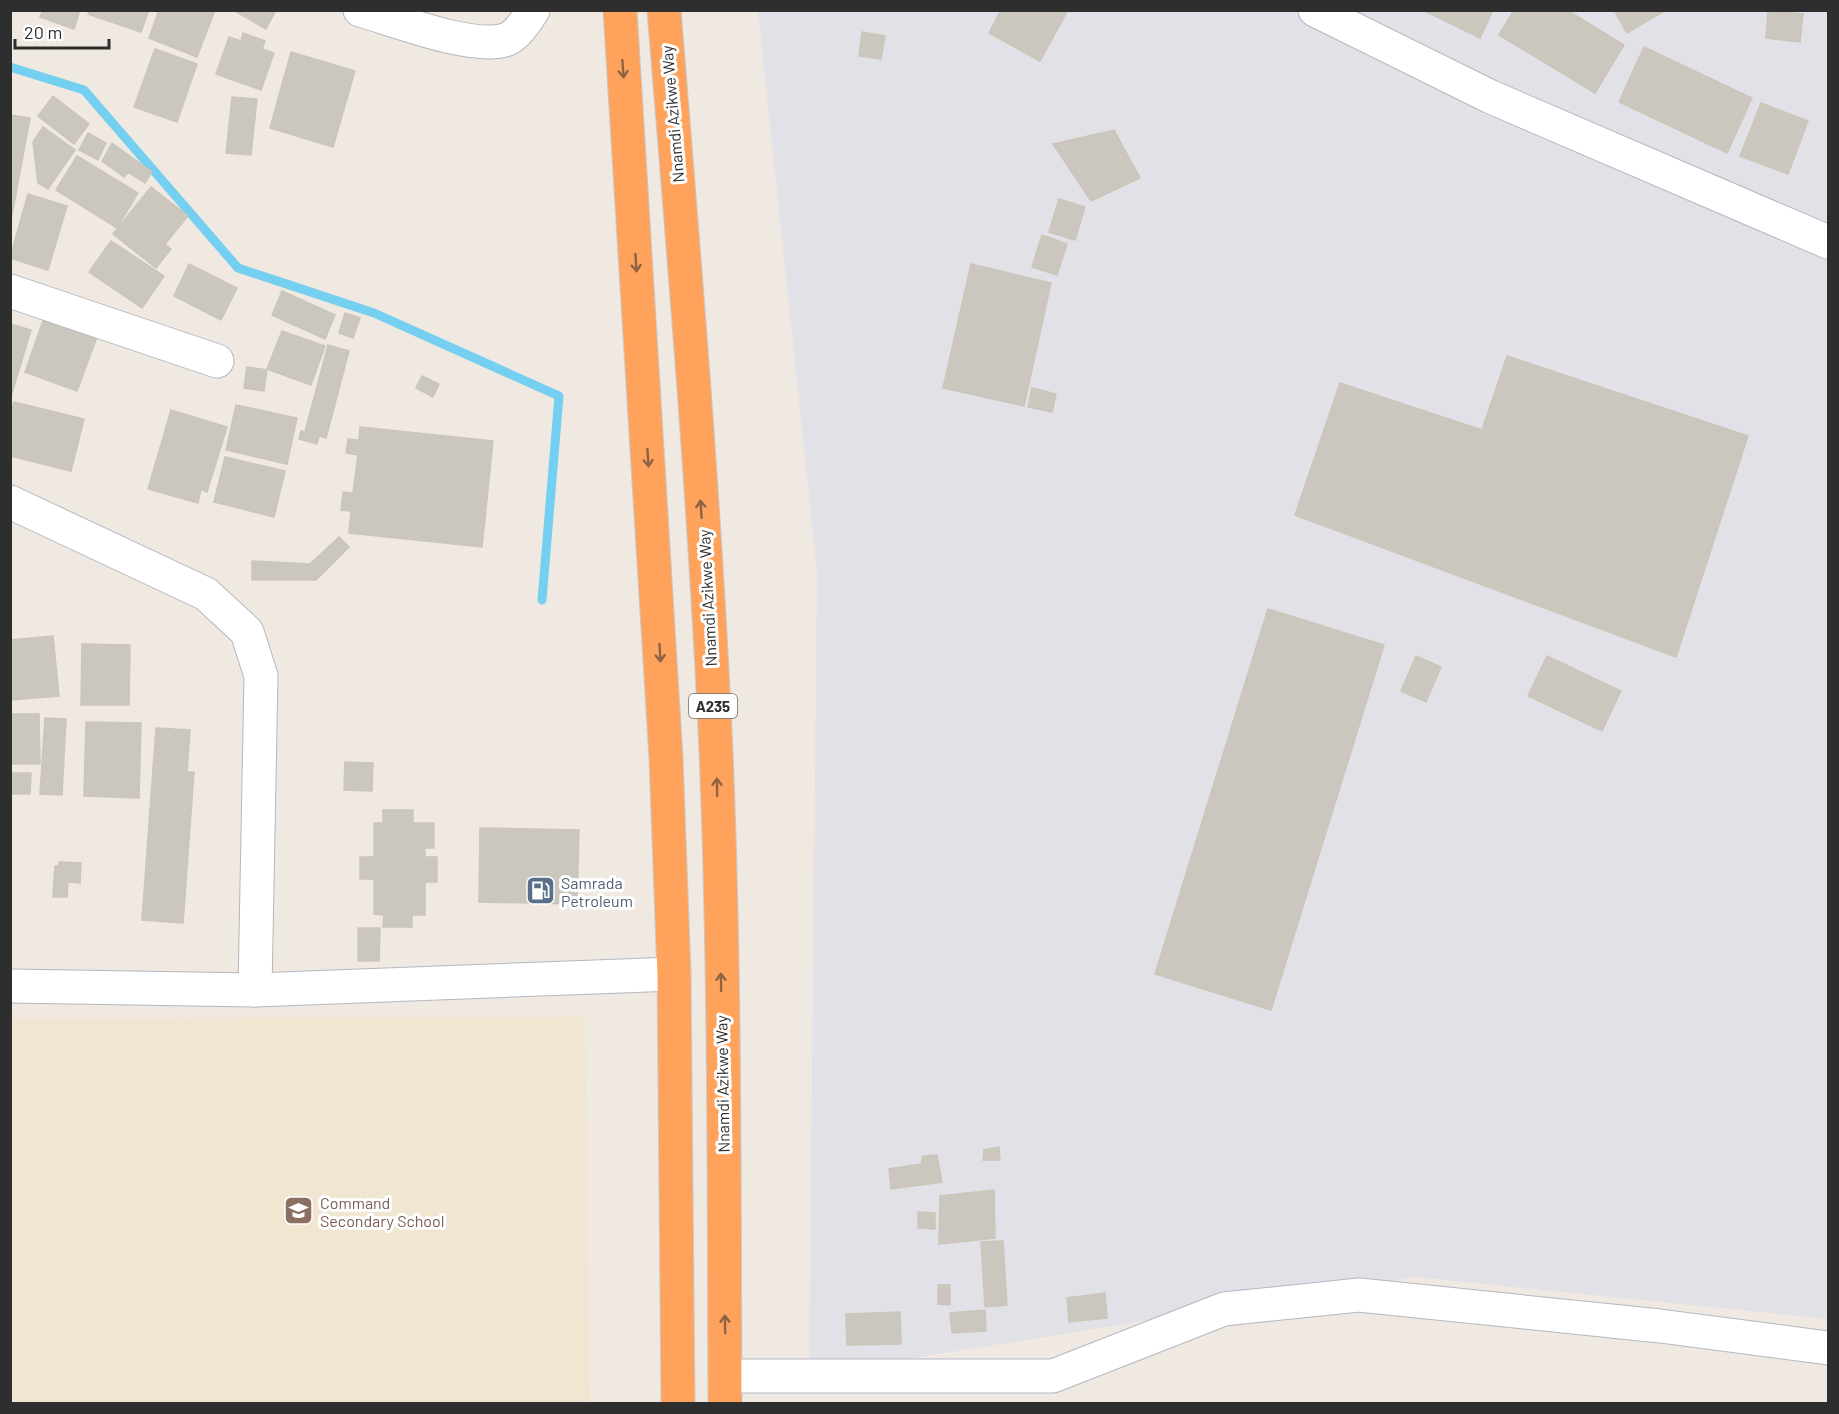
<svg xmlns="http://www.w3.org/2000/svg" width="1839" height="1414" font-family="Barlow,sans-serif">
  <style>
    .industrial { fill: #e3e1e8 }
    .education { fill: #f0e6d1 }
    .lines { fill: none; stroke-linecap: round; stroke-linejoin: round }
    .stream { stroke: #75cff0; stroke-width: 9 }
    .building { fill: #cbc7bf; stroke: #cbc5ba; stroke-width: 1.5 }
    .street-casing { stroke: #b4b7c1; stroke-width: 35 }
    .secondary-casing { stroke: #b4b7c1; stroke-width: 35 }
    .highway-casing { stroke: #c9c9c9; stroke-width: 35 }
    .street { stroke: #fff; stroke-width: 33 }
    .secondary { stroke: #fff; stroke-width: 33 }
    .highway { stroke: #ffa35c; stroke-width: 33 }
    .oneway { stroke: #8c6343 }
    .labels { text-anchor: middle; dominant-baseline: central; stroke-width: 6; stroke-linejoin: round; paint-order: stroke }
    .shield { fill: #fff; stroke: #6d6d6d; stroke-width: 1.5 }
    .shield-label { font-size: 15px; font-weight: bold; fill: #2e2e2e }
    .street-label { font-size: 16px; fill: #2e2e2e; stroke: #fff }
    .service-label { font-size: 16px; fill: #4e5e75; stroke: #fff; text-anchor: start }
    .education-label { font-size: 16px; fill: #785e54; stroke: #fff; text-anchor: start }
  </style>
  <rect width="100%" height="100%" fill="#efe9e1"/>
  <path class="industrial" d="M758 11H1828V1319L1417 1277 809 1375 817 571Z"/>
  <path class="education" d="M585 1017 590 1403H11V1018Z"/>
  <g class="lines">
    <path class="stream" d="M10 67 84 90 238 268 374 313 559 396 542 600"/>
  </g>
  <path class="building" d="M43 10H80L74 29 40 17Z
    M89 10H149L141 32 88 14Z
    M159 10H215L197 57 149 38Z
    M233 10H276L266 29Z
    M1001 10H1068L1040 61 989 33Z
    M1423 10H1493L1480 38Z
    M1514 10H1567L1624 45 1595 93 1499 35Z
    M1614 10H1666L1627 33Z
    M1768 11 1803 14 1800 42 1766 38Z
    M862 32 885 36 881 59 859 56Z
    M243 33 265 41 262 49 274 53 261 90 216 74 229 37 241 41Z
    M1644 47 1752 98 1727 153 1619 102Z
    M155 49 197 64 177 122 134 107Z
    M291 52 355 71 333 147 270 128Z
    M53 96 89 124 74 144 38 116Z
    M232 97 257 99 251 155 226 153Z
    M1761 103 1808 121 1788 174 1740 156Z
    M10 115 30 118 10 226Z
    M43 127 75 150 48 189 38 183 33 142Z
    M1114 130 1140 178 1091 201 1053 144Z
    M88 133 106 143 98 160 79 150Z
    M112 143 152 172 145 183 128 172 124 177 102 161Z
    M77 156 138 193 117 228 56 190Z
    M151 187 188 216 165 244 171 249 156 268 113 234Z
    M28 194 67 206 48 270 10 258Z
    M1059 199 1085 207 1075 240 1049 232Z
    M1042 235 1067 244 1057 275 1032 267Z
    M111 241 164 276 142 308 89 272Z
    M189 264 237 288 221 320 174 296Z
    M971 264 1051 283 1024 406 943 388Z
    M282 291 335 315 325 339 272 315Z
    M345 313 360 318 353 338 339 333Z
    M44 318 97 337 77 391 25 372Z
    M10 324 31 330 10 400Z
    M282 331 325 346 311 385 267 369Z
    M328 345 349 351 326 438 319 436 317 444 299 439 301 431 305 432Z
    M1507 356 1748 436 1676 657 1295 515 1340 383 1482 430Z
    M247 367 267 370 264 391 244 388Z
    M422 376 439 384 433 397 416 388Z
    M1032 388 1056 394 1052 412 1028 407Z
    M14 402 84 419 71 471 10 456V416Z
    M236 405 297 418 287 464 226 450Z
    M171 410 227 427 207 492 201 489 198 503 148 489Z
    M360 427 493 441 482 547 349 533 351 511 341 510 343 492 353 493 358 455 346 453 348 439 359 440Z
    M225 457 285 471 274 517 214 502Z
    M339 537 349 547 316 580H252V561L310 564Z
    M1268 609 1384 645 1271 1010 1155 974Z
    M53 636 59 696 10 700V640Z
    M82 644 130 645 129 705H81Z
    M1416 656 1441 667 1426 702 1401 691Z
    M1547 656 1621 691 1602 731 1528 696Z
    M10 714H39L40 764H10Z
    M45 718 66 719 62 795 40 794Z
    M86 722 141 723 139 798 84 796Z
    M156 728 190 730 187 772H194L183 923 142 920Z
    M345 762 373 763 372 791 344 790Z
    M10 773H31L30 794H10Z
    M383 810H413V823H434V848H425V857H437V882H425V915H412V927H383L384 915 374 914V879H360V857H374V823H383Z
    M480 828 579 830 577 904 479 902Z
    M59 862 81 863 80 883 68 882 67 897H53L55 866H59Z
    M358 928H380L379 961H358Z
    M999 1147 1000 1160H983L984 1150Z
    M937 1155 942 1182 891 1189 889 1169 921 1164 923 1156Z
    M994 1190 995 1238 939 1244 940 1196Z
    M918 1212 935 1213V1229L918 1228Z
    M1003 1241 1007 1305 985 1307 981 1242Z
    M938 1285H950V1305L938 1304Z
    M1105 1293 1107 1318 1069 1322 1067 1298Z
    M985 1310 986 1331 952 1333 950 1313Z
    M900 1312 901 1344 847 1345 846 1314Z"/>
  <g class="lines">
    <defs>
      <path id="street" d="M360 10C396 20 471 50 505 40 516 37 527 20 533 10
        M1315 10 1491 97 1828 242
        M10 291 217 361
        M10 502 206 594 247 632 261 676 255 990
        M725 1376H1053L1224 1309 1359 1295 1660 1326 1828 1348"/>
      <path id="secondary" d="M10 986 255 990 674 974"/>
      <path id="highway" d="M620 10 666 758 674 974 678 1404
        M664 10C684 257 705 504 716 752 725 969 724 1186 725 1404"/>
    </defs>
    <use href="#street" class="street-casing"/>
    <use href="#secondary" class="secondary-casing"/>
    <use href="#highway" class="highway-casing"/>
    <use href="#street" class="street"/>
    <use href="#secondary" class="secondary"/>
    <use href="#highway" class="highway"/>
  </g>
  <defs><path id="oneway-shaft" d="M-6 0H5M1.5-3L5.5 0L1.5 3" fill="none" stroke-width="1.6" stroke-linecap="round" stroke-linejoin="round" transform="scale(1.5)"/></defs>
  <g class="oneway">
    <use href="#oneway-shaft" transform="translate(623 69) rotate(86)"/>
    <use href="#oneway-shaft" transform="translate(636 263) rotate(86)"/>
    <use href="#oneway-shaft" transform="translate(648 458) rotate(86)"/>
    <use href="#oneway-shaft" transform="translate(701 509) rotate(-94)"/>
    <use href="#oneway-shaft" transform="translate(660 653) rotate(87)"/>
    <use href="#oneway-shaft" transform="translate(717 787) rotate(-91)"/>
    <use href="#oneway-shaft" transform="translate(721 982) rotate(-91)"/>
    <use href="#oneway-shaft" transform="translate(725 1324) rotate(-91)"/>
  </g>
  <defs>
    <symbol id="fuel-square" viewBox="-11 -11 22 22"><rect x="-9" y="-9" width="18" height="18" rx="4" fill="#5c6f8a" stroke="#fff"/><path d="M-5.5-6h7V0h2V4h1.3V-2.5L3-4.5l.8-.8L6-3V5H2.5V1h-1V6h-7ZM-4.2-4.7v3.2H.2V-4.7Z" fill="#fff"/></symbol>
    <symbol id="school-square" viewBox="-11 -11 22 22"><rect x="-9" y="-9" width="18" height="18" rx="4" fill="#8d6e63" stroke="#fff"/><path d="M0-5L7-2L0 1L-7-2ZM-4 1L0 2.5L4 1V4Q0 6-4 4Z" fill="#fff"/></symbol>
  </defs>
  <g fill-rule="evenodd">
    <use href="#fuel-square" x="524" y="874" width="33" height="33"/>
    <use href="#school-square" x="282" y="1194" width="33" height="33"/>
  </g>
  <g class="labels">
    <rect class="shield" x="689" y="694" width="48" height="24" rx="4.5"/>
    <g class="shield-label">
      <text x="713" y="706">A235</text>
    </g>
    <g class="street-label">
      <text transform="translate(672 114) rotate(-95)">Nnamdi Azikwe Way</text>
      <text transform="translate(707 598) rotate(-93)">Nnamdi Azikwe Way</text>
      <text transform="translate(722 1084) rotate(-91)">Nnamdi Azikwe Way</text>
    </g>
    <g class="service-label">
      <text x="561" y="882">Samrada<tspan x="561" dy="18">Petroleum</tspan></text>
    </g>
    <g class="education-label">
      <text x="320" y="1202">Command<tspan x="320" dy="18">Secondary School</tspan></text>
    </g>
  </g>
  <rect width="1839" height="1414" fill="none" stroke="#2e2e2e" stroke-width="24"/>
  <path d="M15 39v9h94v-9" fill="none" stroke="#2e2e2e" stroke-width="3"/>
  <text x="24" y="39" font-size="18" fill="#2e2e2e" stroke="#ffffff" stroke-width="4.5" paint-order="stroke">20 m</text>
</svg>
